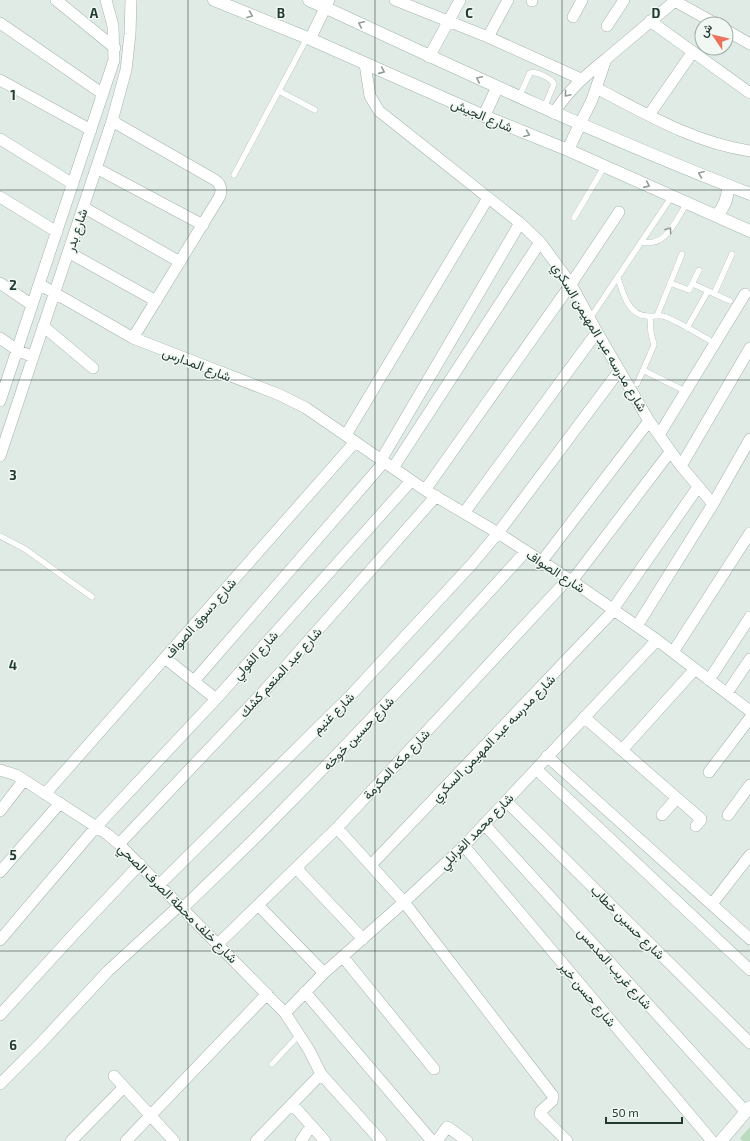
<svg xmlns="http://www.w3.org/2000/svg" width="750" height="1141" font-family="'Exo 2',Vazirmatn,sans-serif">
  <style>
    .green { fill: #badbc0 }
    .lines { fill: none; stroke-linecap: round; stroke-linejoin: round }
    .lane-casing { stroke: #a4b3ab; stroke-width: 6 }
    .street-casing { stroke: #a4b3ab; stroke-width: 12 }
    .secondary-casing { stroke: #a0b6ac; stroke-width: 13 }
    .lane { stroke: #fff; stroke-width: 5.5 }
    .street { stroke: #fff; stroke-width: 11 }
    .secondary { stroke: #fff; stroke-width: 12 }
    .oneway { stroke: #909d98 }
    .grid { fill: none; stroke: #223b31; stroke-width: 1; stroke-opacity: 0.55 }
    .labels { text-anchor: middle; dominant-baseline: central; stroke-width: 3; stroke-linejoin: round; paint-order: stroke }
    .street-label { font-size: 13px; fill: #223b31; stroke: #f1f7f3 }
    .grid-label { font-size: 13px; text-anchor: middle; font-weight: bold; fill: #223b31; stroke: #f1f7f3; stroke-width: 3; stroke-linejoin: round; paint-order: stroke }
  </style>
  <rect width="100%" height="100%" fill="#e1ebe5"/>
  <path class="green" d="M750 1127V1141H742L740 1138Z"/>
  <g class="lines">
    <defs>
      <path id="lane" d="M279 91 315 110
        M519 97 530 73C536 71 551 78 554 84L544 108
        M234 175 307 38
        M574 218 604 167
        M642 242C666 248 676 220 687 203
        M618 278C623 293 628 315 647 316 654 317 660 314 666 317 681 323 695 332 709 340
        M670 283 689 290 699 270
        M693 284 730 301
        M714 294 732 254
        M593 314 672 196
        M657 316 682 254
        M687 328 708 291
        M643 370 683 390
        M637 384 654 345 651 333 650 317
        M0 536 25 549 92 597
        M272 1064 299 1035"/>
      <path id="street" d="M56 0 115 48
        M395 0 488 37 581 79
        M673 0 716 24
        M532 1V0
        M573 17 582 0
        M650 21 750 93
        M0 23 103 94
        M607 26 624 0
        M726 30 750 44
        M488 37 508 0
        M310 39 329 0
        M429 57 460 0
        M606 59 676 0
        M365 64 370 96 379 111 520 223 540 242 571 284 597 332 649 421 681 466 713 504
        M0 80 91 130
        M596 88C647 114 692 142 750 151
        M554 113C569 89 585 76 606 59L592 100 580 124
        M649 115 692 53
        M112 121 215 180C221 184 222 189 220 196L133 338
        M0 139 73 184
        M96 168 203 225
        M0 197 57 232
        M83 207 180 262
        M68 252 156 301
        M0 283 32 305
        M39 284 133 338 280 395 306 408 425 490 498 533 572 581 657 640 750 711
        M43 326 93 368
        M0 338 17 350 33 357
        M0 401 114 60 113 26 106 0
        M346 435 488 198
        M659 435 745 294
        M0 456 112 121 126 70 130 34 131 0
        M381 460 520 223
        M681 466 750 348
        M393 468 540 242
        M425 490 571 284 619 212
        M464 513 597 332
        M542 561 649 421
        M572 581 670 452
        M613 609 698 487
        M637 626 713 504 750 439
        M673 652 750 533
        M165 658 216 699
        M709 680 750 617
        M194 681 384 462
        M727 693 750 659
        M584 717 701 819V820L696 826
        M622 750 695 669
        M547 756 750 939
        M536 769 750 970
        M0 770 16 775 24 780 107 834 119 844 285 1013 309 1050 321 1074 381 1141
        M709 772 750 718
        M45 794 355 442
        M506 801 750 1043
        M0 811 24 780
        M662 815 677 798
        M728 815 750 785
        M484 824 746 1112
        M337 828 404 902 553 1096 552 1101 541 1111 540 1114 567 1141
        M119 844 265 690 436 496
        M464 846 712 1141
        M371 865 614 610
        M296 868 363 939
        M0 872 60 803
        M160 884 351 695 472 564 498 533 619 371
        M712 904 750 855
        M258 905 324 973
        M183 908C212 879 243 851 272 821 359 733 443 643 526 551
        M0 940 96 827 216 699 411 481
        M218 944 337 828 568 579
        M343 957 434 1069
        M305 992 432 1141
        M285 1013 324 973 404 902 464 846 657 640
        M0 1015 74 934 140 864
        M114 1076 174 1141
        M0 1084 39 1045 108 971 180 905
        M292 1104 325 1141
        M71 1141 124 1087
        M126 1141 267 994
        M256 1141 321 1074
        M301 1141 311 1126
        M437 1141 447 1127 449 1128 467 1141"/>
      <path id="secondary" d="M214 0 310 39 484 116 568 150 750 231
        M309 0C455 68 600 136 750 194
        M484 116 497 88
        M568 150 580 124
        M716 216C725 207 728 198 728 186
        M721 1141 750 1107"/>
    </defs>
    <use href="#lane" class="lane-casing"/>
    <use href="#street" class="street-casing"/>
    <use href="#secondary" class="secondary-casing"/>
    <use href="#lane" class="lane"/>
    <use href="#street" class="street"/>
    <use href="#secondary" class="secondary"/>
  </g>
  <defs><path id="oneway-chevron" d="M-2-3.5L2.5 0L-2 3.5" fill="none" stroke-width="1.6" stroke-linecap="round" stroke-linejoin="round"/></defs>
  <g class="oneway">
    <use href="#oneway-chevron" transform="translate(250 15) rotate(22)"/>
    <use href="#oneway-chevron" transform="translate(361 24) rotate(-155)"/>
    <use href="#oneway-chevron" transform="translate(382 71) rotate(24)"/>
    <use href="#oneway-chevron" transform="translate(479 79) rotate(-155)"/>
    <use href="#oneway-chevron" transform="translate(567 94) rotate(130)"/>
    <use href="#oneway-chevron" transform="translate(527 134) rotate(22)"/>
    <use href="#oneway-chevron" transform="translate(701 174) rotate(-157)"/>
    <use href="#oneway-chevron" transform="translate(647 185) rotate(24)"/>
    <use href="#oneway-chevron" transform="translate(669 230) rotate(-54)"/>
  </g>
  <path class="grid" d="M188 0V1141M375 0V1141M562 0V1141M0 190H750M0 380H750M0 570H750M0 761H750M0 951H750"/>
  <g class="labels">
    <g class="street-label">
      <text transform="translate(482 115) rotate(23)">شارع الجيش</text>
      <text transform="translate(76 230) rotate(-72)">شارع بدر</text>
      <text transform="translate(600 337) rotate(59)">شارع مدرسه عبد المهيمن السكري</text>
      <text transform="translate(197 364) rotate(21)">شارع المدارس</text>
      <text transform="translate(556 571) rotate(33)">شارع الصواف</text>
      <text transform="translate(200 618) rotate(-49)">شارع دسوق الصواف</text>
      <text transform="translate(255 655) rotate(-48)">شارع الفولي</text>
      <text transform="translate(280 672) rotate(-48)">شارع عبد المنعم كشك</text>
      <text transform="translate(333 713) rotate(-45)">شارع غنيم</text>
      <text transform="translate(358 733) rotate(-46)">شارع حسين خوخه</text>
      <text transform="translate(493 738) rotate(-46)">شارع مدرسه عبد المهيمن السكري</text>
      <text transform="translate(396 764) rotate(-47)">شارع مكه المكرمة</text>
      <text transform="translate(476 831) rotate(-46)">شارع محمد الغرابلي</text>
      <text transform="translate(178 903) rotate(45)">شارع خلف محطة الصرف الصحي</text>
      <text transform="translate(628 922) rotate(45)">شارع حسين خطاب</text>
      <text transform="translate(615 968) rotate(48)">شارع غريب المدمس</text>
      <text transform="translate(588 994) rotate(50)">شارع حسن خير</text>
    </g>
  </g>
  <g class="grid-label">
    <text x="94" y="18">A</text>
    <text x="281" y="18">B</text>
    <text x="469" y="18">C</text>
    <text x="656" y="18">D</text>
    <text x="13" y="100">1</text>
    <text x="13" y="290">2</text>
    <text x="13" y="480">3</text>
    <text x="13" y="670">4</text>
    <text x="13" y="860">5</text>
    <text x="13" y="1050">6</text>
  </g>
  <g transform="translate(714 36) rotate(305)"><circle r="19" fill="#f1f7f3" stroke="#9eaca5"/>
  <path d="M0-3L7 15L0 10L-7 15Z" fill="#ed725c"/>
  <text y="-6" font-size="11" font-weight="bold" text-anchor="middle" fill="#223b31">ش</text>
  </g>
  <path d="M606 1117v6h76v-6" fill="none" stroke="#223b31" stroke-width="2"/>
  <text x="612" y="1117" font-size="12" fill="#223b31" stroke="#f1f7f3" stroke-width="3" paint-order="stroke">50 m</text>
</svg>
